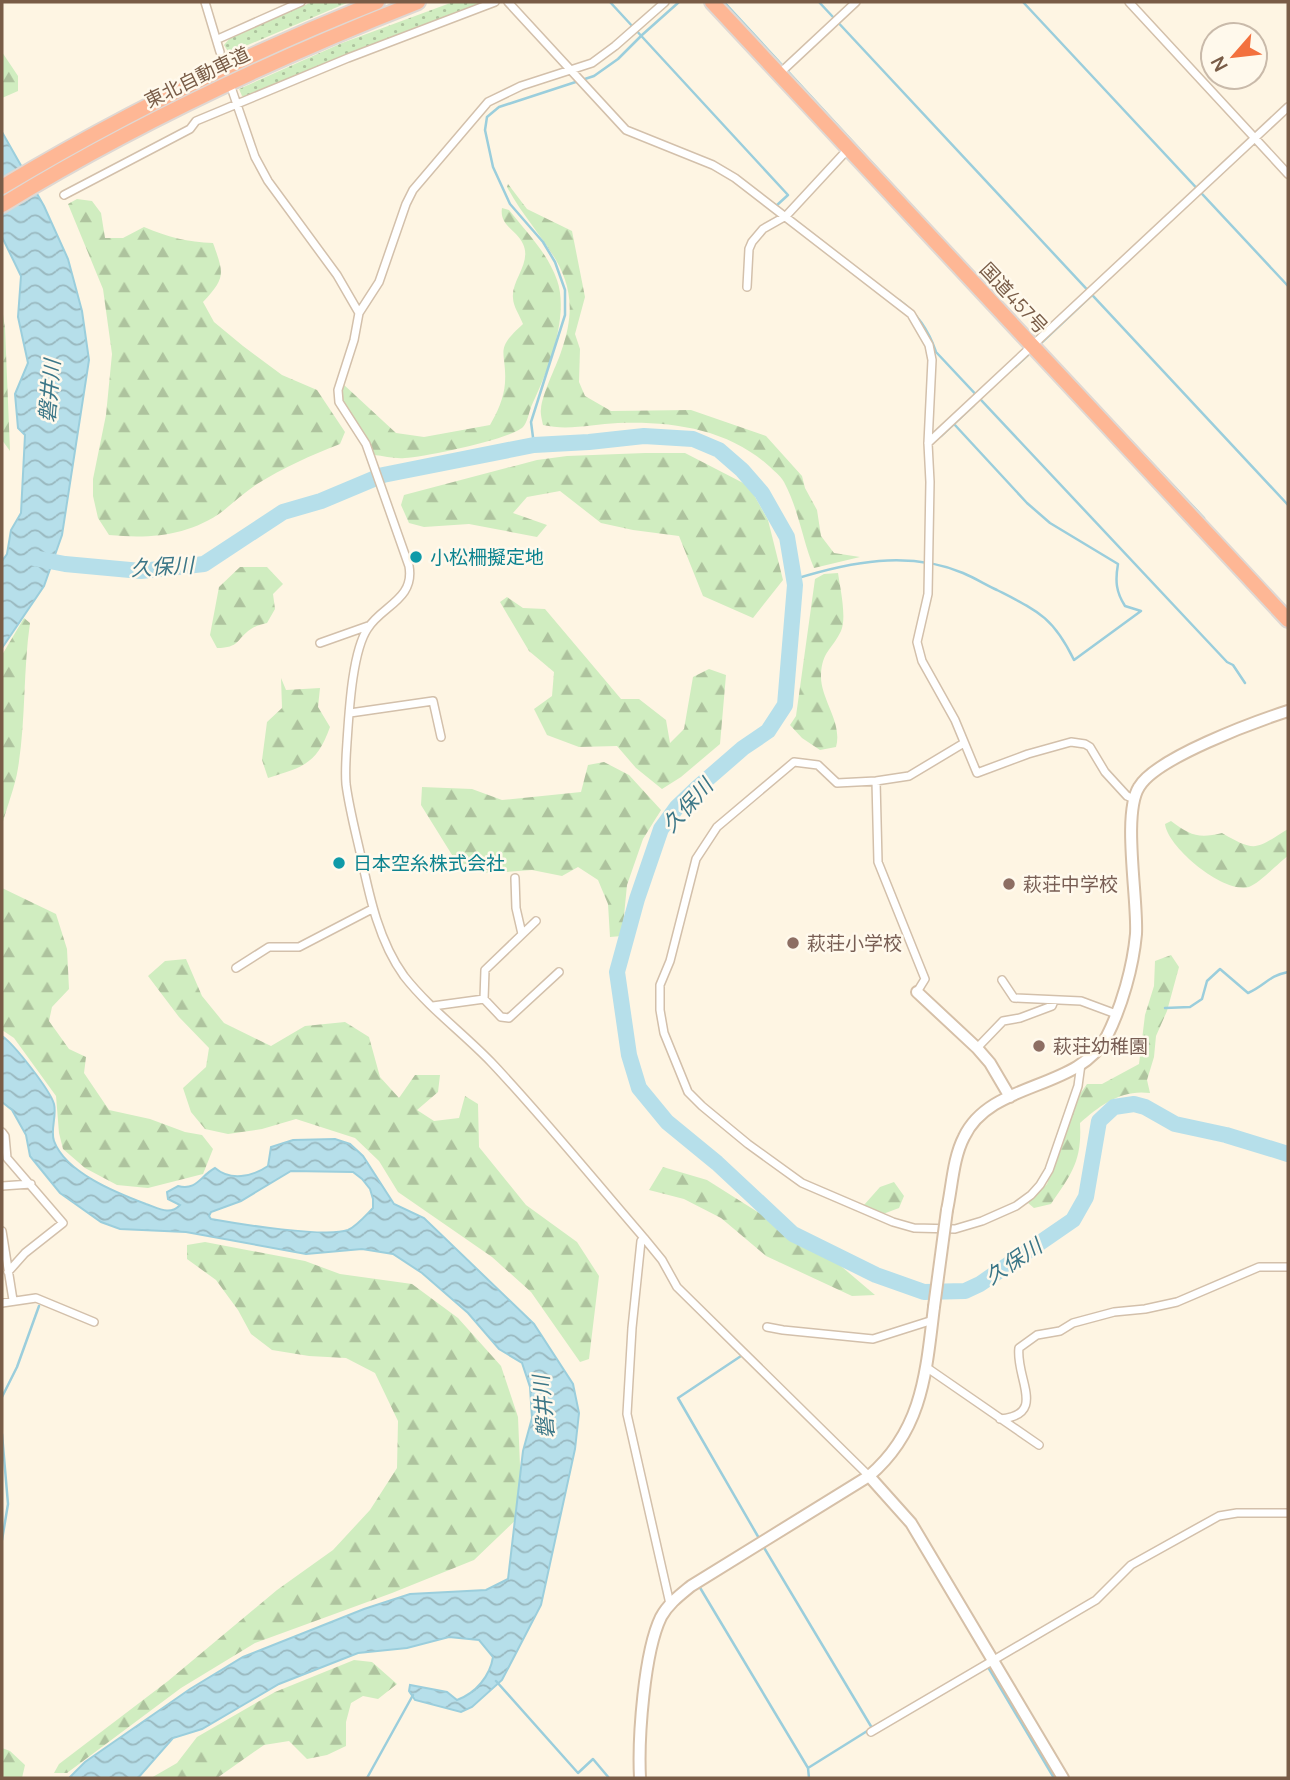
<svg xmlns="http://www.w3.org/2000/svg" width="1290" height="1780" font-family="Manrope,'Noto Sans JP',sans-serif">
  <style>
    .grass { fill: url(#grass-dots) }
    .forest { fill: url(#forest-firs) }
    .water { fill: url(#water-waves); stroke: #9bcedc; stroke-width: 2; fill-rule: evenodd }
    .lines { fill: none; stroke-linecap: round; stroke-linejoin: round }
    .stream { stroke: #9bcedc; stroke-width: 2.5 }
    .river { stroke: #b6dfea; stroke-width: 16 }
    .street-tunnel { stroke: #ddcfbc; stroke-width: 7; stroke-dasharray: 7 3.5; stroke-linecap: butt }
    .street-casing { stroke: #d3c0ab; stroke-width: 10 }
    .secondary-casing { stroke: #d6c0a8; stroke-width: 14 }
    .highway-casing { stroke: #dfd8d3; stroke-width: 18 }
    .street { stroke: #fff; stroke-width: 7 }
    .secondary { stroke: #fff; stroke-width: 10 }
    .highway { stroke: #feb795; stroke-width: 14 }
    .secondary-bridge-casing { stroke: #d6c0a8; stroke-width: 14; stroke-linecap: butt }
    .secondary-bridge { stroke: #fff; stroke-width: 10 }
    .culture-dot { fill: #0f9aa8; stroke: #fff9ec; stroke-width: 2.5 }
    .education-dot { fill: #8d6e63; stroke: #fff9ec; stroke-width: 2.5 }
    .labels { text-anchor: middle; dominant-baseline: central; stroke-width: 5; stroke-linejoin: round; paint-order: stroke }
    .street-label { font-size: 19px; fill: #795c47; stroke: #fff9ec }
    .culture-label { font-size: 19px; fill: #0d838f; stroke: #fff9ec; text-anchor: start }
    .education-label { font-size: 19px; fill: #785e54; stroke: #fff9ec; text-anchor: start }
    .water-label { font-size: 21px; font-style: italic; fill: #3b7687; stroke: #fff9ec }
  </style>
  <defs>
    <pattern id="grass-dots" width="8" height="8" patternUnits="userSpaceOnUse" patternTransform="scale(1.75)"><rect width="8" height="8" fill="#d0edc0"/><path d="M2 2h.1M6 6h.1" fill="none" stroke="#aec39e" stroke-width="1.8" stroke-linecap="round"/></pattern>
    <pattern id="forest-firs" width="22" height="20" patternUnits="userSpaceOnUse" patternTransform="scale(1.75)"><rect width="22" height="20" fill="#d0edc0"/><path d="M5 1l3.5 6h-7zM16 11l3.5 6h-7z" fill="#aec39e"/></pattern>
    <pattern id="water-waves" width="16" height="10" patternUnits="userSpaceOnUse" patternTransform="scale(1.75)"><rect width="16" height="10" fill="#b6dfea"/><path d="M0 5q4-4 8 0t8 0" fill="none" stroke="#99b8bf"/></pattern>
  </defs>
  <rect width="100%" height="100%" fill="#fef5e3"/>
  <path class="grass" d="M312 2H349L229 53 224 45 230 38Z
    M453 2H490L247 97 242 96 239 89 342 43Z"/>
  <path class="forest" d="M2 52 18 76V91L2 98Z
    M508 184 527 209 572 231 585 297 575 334 580 349 579 382 585 396 611 411 691 410 766 436 802 476 805 488 817 510 821 536 834 553 860 557 814 568C802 539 799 510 784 482 780 475 774 471 769 466 728 429 672 421 618 423 593 424 568 431 543 425 542 420 540 413 541 409 542 394 556 367 561 352 590 272 540 248 507 187Z
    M77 199 92 201 101 213 105 238H123L144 227C167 237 188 242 213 243 224 274 226 277 203 302L214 322 243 346 282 375 317 390 345 432 340 444C311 455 283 468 257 484 245 492 234 502 223 511 189 536 150 539 109 535L98 518 93 496V479L106 415 112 354 103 289 68 204Z
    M502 208 509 210C527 233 547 252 557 280 570 317 547 373 531 407 529 413 527 423 523 427 511 439 425 457 405 458 395 459 384 456 374 455 371 448 369 440 365 434 356 418 334 404 343 384L396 433 424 437 490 425C497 413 504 398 505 383 507 350 493 351 523 324 520 316 513 306 513 298 511 280 532 263 523 244 517 230 499 226 502 208Z
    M2 307 5 328 10 451 2 440Z
    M645 453H685L749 486 768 520 783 580 753 618 703 596 679 536 633 530 601 523 560 491 527 497 513 513 547 525 537 537 469 524 424 527 409 523 401 505 404 495 537 460 567 456Z
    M240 567H267L283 584 273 594 275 609 267 623C262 624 255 626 251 629 236 639 240 648 217 648L210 635 219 587Z
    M838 573C840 587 847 618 841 631 832 650 822 651 821 675 820 699 843 722 836 747L820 750 802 738 790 725 796 716 815 579 824 574Z
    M507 597 523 608 545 609 621 699H639L666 720 670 743 684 729 693 677 709 669 726 675 720 744 681 777 662 789 636 768 617 746 579 747 547 735 534 709 552 696 554 672 529 651 500 602Z
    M24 618 30 623C23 671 26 720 18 768 15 787 7 806 2 825V655Z
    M281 678 286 690 320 688 318 707 330 727C317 764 303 767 268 778L262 760 267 722 282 708Z
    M604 762 629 775 661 810 643 839 627 885 622 936 610 937 608 904 598 880 578 867 562 876 532 870 493 873 462 871 421 805 422 787 472 789 502 800 581 792 588 765Z
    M1171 821C1190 835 1198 839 1222 833 1256 853 1256 849 1288 829V856C1278 863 1260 883 1249 887 1224 894 1168 848 1165 824Z
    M2 888 56 914 67 949 69 989 52 1007 49 1021 69 1049 86 1057 84 1073 109 1110 150 1119 185 1132 202 1135 213 1149 203 1174 148 1188 117 1185 85 1168 63 1149 59 1133 56 1096 14 1038 2 1030Z
    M1171 955 1179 967 1167 1011 1156 1036 1154 1057 1147 1080 1150 1093C1122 1089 1100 1105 1080 1123 1082 1161 1072 1173 1051 1204L1034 1208 1028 1203 1047 1184 1078 1097 1087 1084H1102L1139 1064 1145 1015 1154 986 1155 961Z
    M186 959 202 996 224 1023 271 1046 305 1026 345 1022 369 1037 380 1077 399 1098 415 1075H440L438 1092 417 1110 434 1121 459 1118 465 1096 478 1104 479 1147 526 1205 577 1242 599 1276 589 1359 580 1362 531 1292 492 1257 398 1192 379 1161 355 1138 296 1119 262 1129 228 1134 205 1129 191 1112 183 1088 206 1067 209 1048 179 1017 148 976 165 961Z
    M663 1167 707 1180 835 1261 875 1295 852 1296 766 1256 721 1218 684 1199 649 1190Z
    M894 1182 904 1196 899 1208 883 1214 864 1205 880 1187Z
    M205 1242 305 1261 340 1274 412 1284 458 1318 501 1366 518 1417 522 1514 474 1560 392 1593 255 1643 181 1688 67 1773H54L59 1764 168 1681 277 1590 333 1550 370 1510 397 1468 398 1421 375 1373 346 1358 309 1356 272 1350 251 1334 238 1310 216 1280 187 1259V1245Z
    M354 1660 372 1662 397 1684 378 1699 363 1696 351 1703 346 1722V1746L327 1755 307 1759 289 1741 264 1745 217 1778H151L177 1763 197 1737 275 1692Z
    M2 1748 10 1751 25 1765 22 1778H2Z"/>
  <path class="water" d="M2 132 44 206 68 259 82 311 89 360 62 535 44 586 2 648V561L7 554 11 530 21 513 25 435 18 428 15 394 28 363 18 317 21 276 2 237Z
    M2 1036C14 1044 50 1090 54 1104 57 1116 50 1130 54 1141 66 1173 117 1193 146 1204 158 1208 170 1216 180 1205L168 1199 167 1192 178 1186C197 1191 200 1176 215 1168 230 1181 252 1177 268 1166L271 1147 293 1140 335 1139 350 1144 363 1156 394 1204 424 1218 534 1324 573 1384 579 1413 575 1449 541 1605 502 1680 472 1707 461 1712 415 1700 409 1691 410 1685 447 1692 457 1700C476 1693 490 1676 493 1657L479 1640 449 1637 407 1648 358 1653 279 1684 202 1729 173 1738 138 1778H69L85 1762 190 1689 243 1657 364 1609 410 1594 486 1590 508 1579 523 1451 532 1418 530 1387 522 1363 499 1349 468 1313 422 1273 393 1254 362 1249 306 1254 186 1232 120 1229 101 1222 60 1193 34 1161 30 1156 26 1135 12 1110 2 1102ZM291 1171 353 1172 362 1179 370 1189 373 1199V1208C366 1215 357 1226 348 1230 326 1238 239 1224 211 1219L209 1216 211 1212 241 1201Z"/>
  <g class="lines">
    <path class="stream" d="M610 2 788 195 776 206 777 207
      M724 2 948 245
      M819 2 1288 505
      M1023 2 1288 286
      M788 215 822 241
      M899 300C917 313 929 331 936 352L1227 662 1233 665 1245 683
      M1040 344 1092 295
      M1015 367 1028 355
      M1098 406 1204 518
      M941 436 974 405
      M534 445 531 422 565 315V290L555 262 543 242 510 204 493 167 485 130 487 117 499 107 594 76 618 59 642 35 679 2
      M795 579C850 562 908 550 963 573 975 578 986 585 997 590 1038 611 1053 617 1074 660L1141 611 1125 606C1116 592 1115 581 1118 564L1050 523 1027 503 954 424
      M1165 1008 1190 1007 1202 999 1207 981 1220 969 1248 993C1266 985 1268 976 1288 972
      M741 1356 678 1398 760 1540
      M2 1397 17 1367 39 1306
      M2 1434 8 1504 2 1540
      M763 1546 872 1728 808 1768
      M699 1586 808 1768 809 1778
      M988 1667 1054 1778
      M496 1681 578 1773 593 1759 609 1778
      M367 1778 413 1695"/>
    <path class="river" d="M34 558 65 564 141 571 204 564 283 512 321 501 383 475 534 445 589 442 644 436 693 439 719 450 742 470 762 493 787 537 795 585 785 705 768 731 743 748 697 788 677 807 661 829 637 899 617 972 629 1055 639 1088 667 1122 717 1163 793 1234 876 1275 924 1292 965 1291 980 1284 1073 1220 1086 1197 1099 1121 1114 1107 1134 1104 1145 1107 1175 1124 1226 1135 1288 1154"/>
    <path class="street-tunnel" d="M220 52 230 85"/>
    <defs>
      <path id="street" d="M205 2 220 52
        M508 2 626 130 713 165 735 178 911 314 929 345 932 360 928 443 930 482 928 594 917 642 922 661 955 720 977 773 1028 754 1071 742 1085 744 1090 747 1105 772 1127 796 1134 799
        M1129 2 1288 174
        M218 39 301 2
        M780 73 856 2
        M232 90 255 157 268 181 337 275 359 313 354 340 338 390 339 402 366 444 409 566C415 599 382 606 368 628 352 651 349 713 347 742 346 756 345 771 346 784 349 807 355 830 360 852 369 894 378 940 404 976 429 1008 463 1033 491 1062 544 1118 593 1179 644 1238L662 1260 677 1287 869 1476
        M64 195 190 129 196 121 348 58 495 2
        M747 287 749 249 752 242 763 229 786 216 849 148
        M359 313 379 282 406 204 413 190 488 102 521 86 592 63 615 46 665 2
        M928 443 1288 107
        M320 643 368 626
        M350 713 433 701 441 737
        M964 743 909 776 876 781 837 783 818 765 794 762 717 827 696 859 670 961 660 985V1010L664 1033 688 1092 702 1106 748 1144 802 1183 893 1222 914 1228 955 1229 982 1221 1016 1206 1031 1195 1040 1185 1049 1170 1078 1086 1081 1064
        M876 781 878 862 925 979 917 992
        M515 878 516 908 522 934
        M236 968 269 947H299L372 909
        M1002 980 1014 998 1081 1001 1116 1014
        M484 999 485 970 536 921
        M433 1006 484 999 501 1017 509 1018 559 972
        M977 1048 1003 1021 1020 1018 1052 1006 1054 1001
        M2 1132 5 1136 7 1158 63 1223 25 1253 8 1272
        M2 1186 31 1184
        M2 1231 13 1300
        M644 1238 641 1241 632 1328 627 1414 670 1604
        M2 1303 36 1298 94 1322
        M767 1327 783 1330 873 1339 933 1320
        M926 1367 1039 1445
        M1000 1419C1048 1415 1015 1378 1019 1348L1037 1335 1060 1331 1073 1323 1114 1312 1145 1309 1177 1302 1259 1267H1288
        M871 1732 1096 1600 1131 1565 1219 1516 1237 1513H1288"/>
      <path id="secondary" d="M917 992 977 1048 990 1063 1010 1097
        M947 1210C952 1187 953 1158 964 1137 991 1080 1079 1091 1107 1036 1122 1006 1133 967 1136 934 1138 899 1122 814 1139 787 1156 758 1254 722 1288 711
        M869 1476 911 1523 1063 1778
        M640 1778C638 1738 644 1652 661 1617 668 1604 680 1595 691 1586L869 1476C923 1430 926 1372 934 1307"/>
      <path id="highway" d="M712 2 1288 620
        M2 187C122 115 246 54 377 2
        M2 205C134 124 273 59 418 2"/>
    </defs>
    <use href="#street" class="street-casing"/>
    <use href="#secondary" class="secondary-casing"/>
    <use href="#highway" class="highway-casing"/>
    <use href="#street" class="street"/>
    <use href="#secondary" class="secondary"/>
    <use href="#highway" class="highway"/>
    <defs>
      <path id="secondary-bridge" d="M934 1307 947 1210"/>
    </defs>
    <use href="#secondary-bridge" class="secondary-bridge-casing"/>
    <use href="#secondary-bridge" class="secondary-bridge"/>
  </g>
  <g class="culture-dot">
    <circle cx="416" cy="557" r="7"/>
    <circle cx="339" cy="863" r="7"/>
  </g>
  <g class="education-dot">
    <circle cx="1009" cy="884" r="7"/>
    <circle cx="793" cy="943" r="7"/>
    <circle cx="1039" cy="1046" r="7"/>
  </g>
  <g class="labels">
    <g class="street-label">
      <text transform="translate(197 77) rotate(-26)">東北自動車道</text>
      <text transform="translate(1014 298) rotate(47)">国道457号</text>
    </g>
    <g class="culture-label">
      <text x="430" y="557">小松柵擬定地</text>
      <text x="353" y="863">日本空糸株式会社</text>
    </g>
    <g class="education-label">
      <text x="1023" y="884">萩荘中学校</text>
      <text x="807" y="943">萩荘小学校</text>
      <text x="1053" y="1046">萩荘幼稚園</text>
    </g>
    <g class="water-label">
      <text transform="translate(49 391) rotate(-85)">磐井川</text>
      <text transform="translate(162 566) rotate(-3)">久保川</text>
      <text transform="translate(687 805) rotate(-48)">久保川</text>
      <text transform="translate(1013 1261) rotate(-34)">久保川</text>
      <text transform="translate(543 1407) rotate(-95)">磐井川</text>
    </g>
  </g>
  <rect width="1290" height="1780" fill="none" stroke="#795c47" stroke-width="7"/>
  <g transform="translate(1234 56) rotate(242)"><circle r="33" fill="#fff9ec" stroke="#c9baaa" stroke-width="2"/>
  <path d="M0-5L12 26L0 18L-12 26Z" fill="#f3713e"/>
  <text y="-10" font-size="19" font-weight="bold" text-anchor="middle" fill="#795c47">N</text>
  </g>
</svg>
